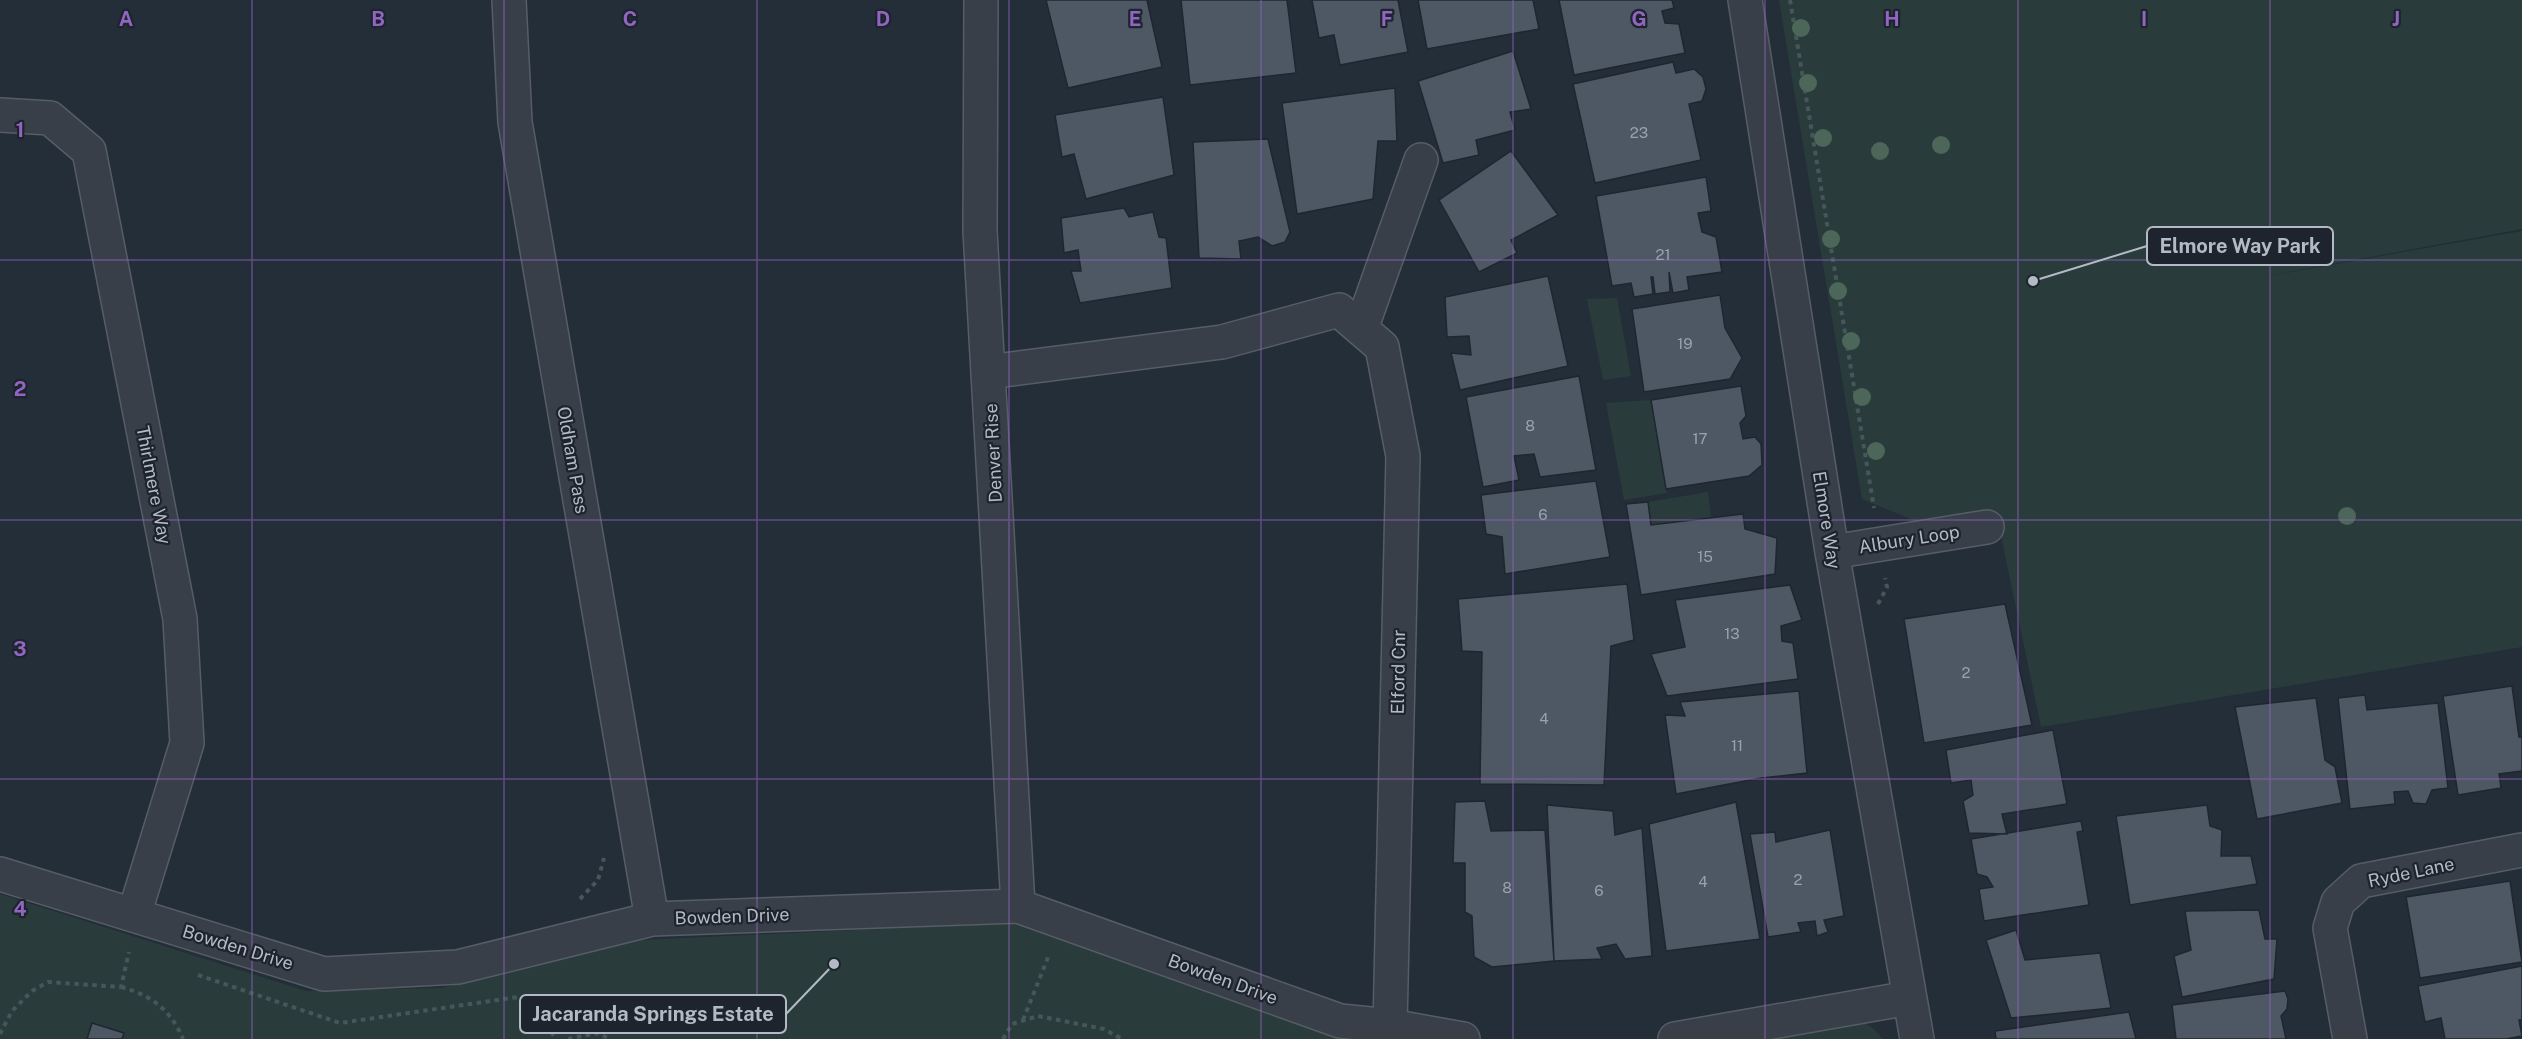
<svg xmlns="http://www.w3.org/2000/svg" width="2522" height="1039" font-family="'Public Sans',sans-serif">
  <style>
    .green { fill: #293c3b }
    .building { fill: #4d5864; stroke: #1f2630; stroke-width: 1.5 }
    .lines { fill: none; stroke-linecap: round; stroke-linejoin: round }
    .street-casing { stroke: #565d67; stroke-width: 36 }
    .path { stroke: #465759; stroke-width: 4; stroke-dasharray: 4.5 4.5; stroke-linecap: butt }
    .street { stroke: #383f49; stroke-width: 33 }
    .tree { fill: #4c6659 }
    .grid { fill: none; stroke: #9165c1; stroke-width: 1.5; stroke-opacity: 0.55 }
    .labels { text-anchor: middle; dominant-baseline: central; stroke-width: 4.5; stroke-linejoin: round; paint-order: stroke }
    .number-label { font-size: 15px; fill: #9aa2ad }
    .street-label { font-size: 18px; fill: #b3bac5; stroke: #1d242e }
    .grid-label { font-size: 20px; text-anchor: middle; font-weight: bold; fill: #9165c1; stroke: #1d242e; stroke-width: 4.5; stroke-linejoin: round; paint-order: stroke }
    .leader { fill: none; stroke: #b3bac5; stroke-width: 2 }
    .callout-dot { fill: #b3bac5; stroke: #1d242e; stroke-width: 2 }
    .callout { fill: #1d242e; stroke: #b3bac5; stroke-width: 2 }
    .callout-label { font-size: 20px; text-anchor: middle; font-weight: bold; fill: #b3bac5 }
  </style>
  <rect width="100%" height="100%" fill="#242e38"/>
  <path class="green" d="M1779 0H2522V229L2229 283 2522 231V647L2041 727 1996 512 1913 520 1862 499Z
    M1617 298 1631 376 1603 380 1587 299Z
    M1651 400 1667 493 1624 500 1606 403Z
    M1708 492 1711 518 1651 525 1648 502Z
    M0 894 306 991 442 988 640 940 1011 923 1339 1039H0Z
    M1852 1016 1873 1028 1883 1039H1714Z"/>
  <path class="building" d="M1046 0H1147L1162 67 1068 88Z
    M1181 0H1287L1296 73 1190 85Z
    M1312 0H1398L1408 52 1340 65 1334 35 1319 38Z
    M1418 0H1533L1539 29 1427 49Z
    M1559 0H1672L1674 8 1662 11 1665 23 1679 24 1685 53 1574 75Z
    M1513 51 1531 109 1510 112 1515 130 1476 140 1479 155 1443 163 1418 81Z
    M1673 62 1676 73 1694 69 1703 77 1706 89 1702 101 1689 104 1701 160 1595 183 1573 84Z
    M1395 88 1397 141H1378L1373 199 1297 214 1282 103Z
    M1163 97 1174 175 1086 199 1074 154 1062 157 1055 115Z
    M1268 139 1290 232 1285 242 1272 246 1258 237 1239 241 1241 259 1199 258 1193 142Z
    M1511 151 1558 215 1511 240 1517 253 1479 272 1439 200Z
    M1706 177 1711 211 1698 213 1702 232 1716 237 1722 272 1687 277 1689 290 1673 293 1669 272 1670 292 1655 294 1653 277H1651L1653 294 1634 297 1631 283 1612 286 1596 196Z
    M1124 208 1129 217 1153 212 1159 237 1166 238 1172 288 1080 303 1071 271H1081L1078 250 1064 253 1061 218Z
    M1548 276 1568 366 1460 390 1451 353 1471 355 1469 336 1447 337 1445 297Z
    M1720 295 1725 328 1742 358 1730 379 1644 392 1632 309Z
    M1579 376 1596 470 1540 477 1534 454 1514 456 1519 480 1483 487 1466 397Z
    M1741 386 1746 416 1740 423 1743 439 1755 437 1761 444 1762 465 1749 476 1666 489 1651 400Z
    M1596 481 1610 557 1505 574 1502 537 1486 534 1481 495Z
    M1648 502 1651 525 1743 514 1745 529 1777 538 1775 574 1641 595 1626 504Z
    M1627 584 1634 640 1611 646 1604 785 1480 784 1482 652 1462 651 1458 599Z
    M1790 585 1802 620 1781 626 1782 641 1793 643 1798 679 1667 696 1651 654 1685 647 1675 600Z
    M2005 604 2032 725 1924 743 1904 619Z
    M2512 686 2519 737H2522V771L2499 774 2501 788 2458 795 2443 696Z
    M1799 691 1807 773 1761 778 1676 794 1665 715 1685 716 1680 702Z
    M2365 695 2367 710 2438 703 2448 788 2432 790 2426 804 2413 803 2408 791 2394 792 2395 804 2350 809 2338 698Z
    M2316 698 2325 760 2335 767 2342 803 2257 819 2235 707Z
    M2053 730 2067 804 2002 814 2007 834 1969 833 1963 801 1973 795 1971 780 1951 783 1946 750Z
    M1485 801 1491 831 1545 830 1554 961 1492 967 1474 957 1472 916 1465 912V863H1453L1455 802Z
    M1736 802 1760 939 1666 951 1649 824Z
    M1547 805 1613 811 1615 835 1642 828 1652 956 1625 959 1616 944 1597 948 1602 959 1554 961Z
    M2207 805 2210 826 2222 830 2221 856H2251L2257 884 2130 905 2116 816Z
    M2081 821 2083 831 2077 832 2089 905 1984 921 1979 889 1993 887 1987 877 1977 874 1971 839Z
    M1830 830 1844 916 1824 920 1828 932 1817 936 1815 921 1798 923 1801 932 1768 937 1750 834 1775 832 1776 842Z
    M2510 881 2522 962 2420 978 2406 897Z
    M2259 910 2265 939H2277L2274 979 2182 997 2174 956 2191 950 2185 911Z
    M2016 930 2025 960 2100 953 2111 1008 2011 1018 1986 940Z
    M2522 966V1020H2519L2522 1036 2506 1039H2445L2441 1018 2425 1022 2418 986Z
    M2285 991 2288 999 2287 1009 2281 1016 2286 1039H2176L2172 1005Z
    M2129 1012 2136 1039H1996L1995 1031Z
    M92 1023 124 1033 122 1039H87Z"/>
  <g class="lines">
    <defs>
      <path id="street" d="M509 0 515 122 652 919
        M981 0 980 231 1018 906
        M1745 0 1832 552 1917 1039
        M0 115 50 118 89 151 180 619 187 743 134 915
        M1361 329 1421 160
        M988 372 1222 342 1339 310 1382 347 1403 456 1390 1026
        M1832 552 1987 527
        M0 874 324 974 458 967 652 919 1018 906 1340 1021 1390 1026 1463 1039
        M1675 1039 1909 998
        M2350 1039 2330 928 2338 902 2361 881 2522 850"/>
    </defs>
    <use href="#street" class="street-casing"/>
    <path class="path" d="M1790 0 1874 508
      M1878 604 1887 587 1885 578
      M580 899 598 880 604 858
      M198 975 340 1023 518 997 531 1009 557 1039
      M121 987C151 995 171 1010 183 1039
      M1023 1020 1049 955
      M0 1034 12 1011 32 991 48 982 121 987 129 952
      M568 1039 597 1033 610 1039
      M1003 1039 1012 1024 1038 1016 1104 1029 1122 1039"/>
    <use href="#street" class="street"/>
  </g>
  <g class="tree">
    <circle cx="1801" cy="28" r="9"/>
    <circle cx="1808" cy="83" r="9"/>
    <circle cx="1823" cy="138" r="9"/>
    <circle cx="1941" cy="145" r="9"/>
    <circle cx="1880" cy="151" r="9"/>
    <circle cx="1831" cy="239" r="9"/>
    <circle cx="1838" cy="291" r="9"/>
    <circle cx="1851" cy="341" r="9"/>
    <circle cx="1862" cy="397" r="9"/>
    <circle cx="1876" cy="451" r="9"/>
    <circle cx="2347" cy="516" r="9"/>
  </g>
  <path class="grid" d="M252 0V1039M504 0V1039M757 0V1039M1009 0V1039M1261 0V1039M1513 0V1039M1765 0V1039M2018 0V1039M2270 0V1039M0 260H2522M0 520H2522M0 779H2522"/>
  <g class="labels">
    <g class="number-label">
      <text x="1639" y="132">23</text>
      <text x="1663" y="254">21</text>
      <text x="1685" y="343">19</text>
      <text x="1530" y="425">8</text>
      <text x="1700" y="438">17</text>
      <text x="1543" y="514">6</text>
      <text x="1705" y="556">15</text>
      <text x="1732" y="633">13</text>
      <text x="1966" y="672">2</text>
      <text x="1544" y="718">4</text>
      <text x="1737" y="745">11</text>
      <text x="1798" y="879">2</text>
      <text x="1703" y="881">4</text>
      <text x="1507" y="887">8</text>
      <text x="1599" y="890">6</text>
    </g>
    <g class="street-label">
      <text transform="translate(993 453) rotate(-93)">Denver Rise</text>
      <text transform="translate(573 460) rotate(80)">Oldham Pass</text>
      <text transform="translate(154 485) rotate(79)">Thirlmere Way</text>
      <text transform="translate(1827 520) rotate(81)">Elmore Way</text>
      <text transform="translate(1909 539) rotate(-9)">Albury Loop</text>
      <text transform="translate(1398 672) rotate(-89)">Elford Cnr</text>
      <text transform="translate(2411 872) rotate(-12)">Ryde Lane</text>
      <text transform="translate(732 916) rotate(-2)">Bowden Drive</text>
      <text transform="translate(238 947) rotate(17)">Bowden Drive</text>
      <text transform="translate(1223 979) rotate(20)">Bowden Drive</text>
    </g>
  </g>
  <g class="grid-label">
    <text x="126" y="26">A</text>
    <text x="378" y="26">B</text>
    <text x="630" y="26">C</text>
    <text x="883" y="26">D</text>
    <text x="1135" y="26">E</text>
    <text x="1387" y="26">F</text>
    <text x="1639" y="26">G</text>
    <text x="1892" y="26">H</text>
    <text x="2144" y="26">I</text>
    <text x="2396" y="26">J</text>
    <text x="20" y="137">1</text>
    <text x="20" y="396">2</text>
    <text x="20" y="656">3</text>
    <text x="20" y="916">4</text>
  </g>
  <path class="leader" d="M2033 281L2147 246M834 964L786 1014"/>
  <g class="callout-dot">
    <circle cx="2033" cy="281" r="6"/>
    <circle cx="834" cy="964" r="6"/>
  </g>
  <g class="callout">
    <rect x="2147" y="227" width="186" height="38" rx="6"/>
    <rect x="520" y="995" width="266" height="38" rx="6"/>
  </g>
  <g class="callout-label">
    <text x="2240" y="253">Elmore Way Park</text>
    <text x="653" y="1021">Jacaranda Springs Estate</text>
  </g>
</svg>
